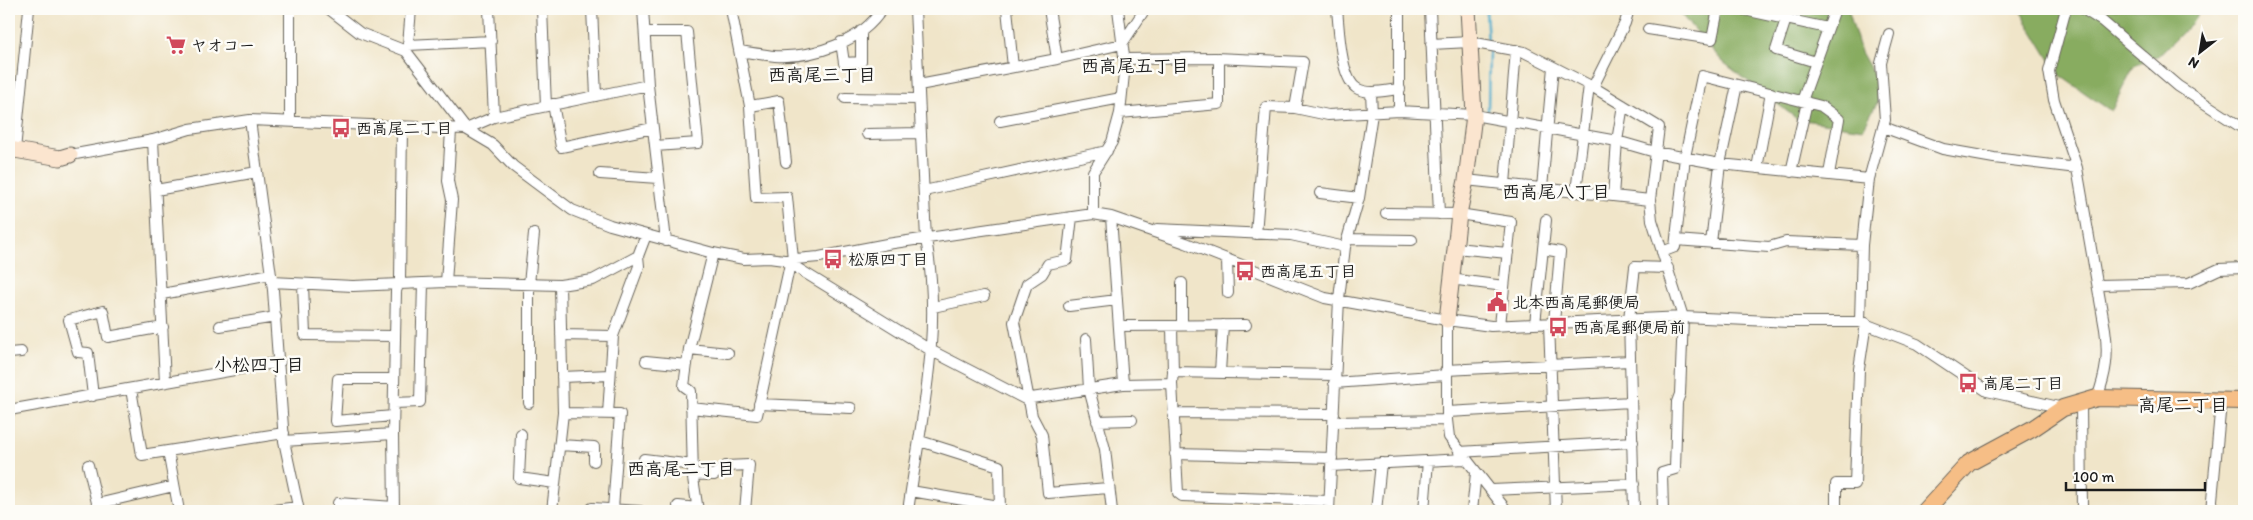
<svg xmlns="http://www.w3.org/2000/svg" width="2253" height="520" font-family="Itim,'Klee One',sans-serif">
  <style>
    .forest { fill: #88ac61; stroke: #52643e }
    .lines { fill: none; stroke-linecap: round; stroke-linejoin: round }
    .stream { stroke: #4eadcd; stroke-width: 2.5 }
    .street-casing { stroke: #666259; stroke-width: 12 }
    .secondary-casing { stroke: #666259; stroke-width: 17 }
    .primary-casing { stroke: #666259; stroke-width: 18 }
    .street { stroke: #fff; stroke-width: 10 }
    .secondary { stroke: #fbe5cf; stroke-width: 15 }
    .primary { stroke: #f6be86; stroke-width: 16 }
    .labels { text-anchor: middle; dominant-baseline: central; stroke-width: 5; stroke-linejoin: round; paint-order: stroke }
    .poi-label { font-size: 16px; font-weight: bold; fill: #1c1c1c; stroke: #fdfcf7; text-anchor: start }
    .neighbourhood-label { font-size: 18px; font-weight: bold; fill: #1c1c1c; stroke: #fdfcf7 }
  </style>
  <rect width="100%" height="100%" fill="#fdfcf7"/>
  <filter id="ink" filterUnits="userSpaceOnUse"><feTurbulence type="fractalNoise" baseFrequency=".02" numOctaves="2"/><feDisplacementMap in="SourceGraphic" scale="10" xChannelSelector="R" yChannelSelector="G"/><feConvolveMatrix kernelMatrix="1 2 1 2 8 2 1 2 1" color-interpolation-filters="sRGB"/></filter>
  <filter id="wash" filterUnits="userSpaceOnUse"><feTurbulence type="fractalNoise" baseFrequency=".0096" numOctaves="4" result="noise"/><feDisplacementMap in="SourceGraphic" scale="20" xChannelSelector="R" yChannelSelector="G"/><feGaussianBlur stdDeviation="1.12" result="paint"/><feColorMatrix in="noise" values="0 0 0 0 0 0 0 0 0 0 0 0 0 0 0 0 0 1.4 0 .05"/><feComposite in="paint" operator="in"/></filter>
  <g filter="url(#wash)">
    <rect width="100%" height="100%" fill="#f0e5c9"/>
    <path class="forest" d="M1676 9H1848L1861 52 1883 91 1863 129 1797 119 1723 62Z
      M2019 9H2199L2196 19 2160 55 2134 66 2111 111 2059 75Z"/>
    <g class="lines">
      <path class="stream" d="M1486 9 1488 43
        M1488 112 1489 49"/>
    </g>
  </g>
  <g filter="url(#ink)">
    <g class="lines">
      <defs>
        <path id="street" d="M329 9 360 33 406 51
          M411 9 408 45 406 51 466 129 493 145 513 166 572 210 610 225 713 253 744 259 769 258 784 260 819 257 887 244 1093 214 1111 217 1186 243 1325 298 1447 320 1491 326 1683 317 1789 322H1860L1917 344 1987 391 2063 408
          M489 9 494 117
          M542 9 546 106
          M592 9 596 96
          M643 9 648 85 666 241
          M731 9 750 106 756 198 787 197 793 259
          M1007 9 1013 67
          M1049 9 1057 59
          M1337 9C1339 27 1340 80 1358 89 1370 95 1387 90 1400 89
          M1399 9V111L1474 115 1617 141 1655 152 1720 164 1869 179
          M1430 9 1439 214
          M1740 9 1827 28
          M2066 9 2049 71 2054 100 2077 168 2105 329C2109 355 2106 374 2097 398
          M2083 9 2102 21 2178 86 2244 129
          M1786 19 1776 50 1816 62
          M1648 29 1712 39 1718 9
          M645 32H687L698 143 655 146
          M841 42 844 63 861 62V31
          M1431 44 1470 42 1524 52 1593 87 1659 127 1650 200 1652 220 1683 317 1680 394 1677 402 1675 469 1662 473 1663 511
          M408 45 491 41
          M740 51C752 53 764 55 775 56 813 58 862 42 882 9
          M1124 59 1215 58 1303 62 1295 108
          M919 85 1057 59 1122 44 1145 9
          M1593 87 1625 23 1629 9
          M845 98 919 99
          M1802 101 1835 9
          M553 104 561 147 653 128
          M750 106 779 101 786 162
          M1120 113 1219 104V58
          M250 120 273 290 284 441 299 511
          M290 120V9
          M1000 121 1121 98
          M1883 127 1943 149 1994 158 2077 168
          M867 134 921 133
          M153 140 165 382
          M15 150 29 9
          M70 155 153 140 190 129 250 120 466 129 494 117 648 85
          M1757 168 1771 93
          M1791 172 1807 102
          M600 174 658 178
          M1466 180 1650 200
          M1505 184 1516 50
          M1542 188 1553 67
          M156 190 257 172
          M924 191 1107 151
          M1576 192 1589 85
          M1320 193 1359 198
          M1613 196 1617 141 1623 105
          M1386 213 1459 214 1511 222 1500 325
          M1093 214V172L1112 142 1120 113 1125 64 1118 9
          M1072 217 1067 260 1048 264 1042 274 1027 284 1014 322 1032 416 1042 435 1048 493 1108 488
          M1111 217 1123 384 1172 383
          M1157 229 1291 235 1345 247
          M1256 234 1266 107 1295 108 1328 115 1399 111
          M1347 239 1412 240
          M1676 240 1769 247 1786 242 1862 245
          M1711 243 1720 164 1737 85
          M1455 248 1508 253
          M1543 249 1560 252 1554 323
          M1662 252 1675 247 1685 157 1702 76 1821 106 1839 119 1829 174
          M784 260 932 351 1025 399 1123 384
          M1227 260 1228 293
          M1450 279 1504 286
          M272 282 353 286 446 282 560 285 593 280 638 256 646 235
          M446 282 452 200 448 181 451 130
          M1182 283V325
          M303 284 305 335 395 336
          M2098 285 2189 283 2219 269 2244 268
          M162 294 271 274
          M1069 306 1117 300
          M933 307 984 296
          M1447 320V420L1449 437 1507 511
          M1860 322 1862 245 1869 179 1885 120 1881 63 1889 34
          M1549 323 1556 511
          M1535 324 1546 220
          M220 326 276 317
          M1119 326 1246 325
          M1172 327 1173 372
          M561 335 613 336
          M1086 339 1089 389 1105 449 1112 511
          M689 349 728 353
          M9 353 21 352
          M646 361 687 365
          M1446 370 1630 361
          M1220 372 1223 325
          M562 377 610 375
          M1334 383 1446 375
          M131 389 142 455 284 433
          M93 396 88 353 78 352 69 320 103 311 108 337 163 327
          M394 403 420 402 423 283
          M529 403V284L534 234
          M2081 403 2082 511
          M759 404 851 408
          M691 408 757 415 790 264
          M9 410 280 362
          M1447 412 1631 402
          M563 413 620 414 613 509
          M1173 413 1334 414
          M608 414 613 336 639 266 638 256
          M393 416 335 421 338 379H394
          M1097 421 1132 420
          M1334 422 1447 420
          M521 434 519 478 555 483
          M284 441 393 434
          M920 441 999 466 1000 511
          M559 445 594 447V461
          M168 451 179 511
          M1459 452 1633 442
          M1175 454 1332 458
          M644 459 693 465
          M88 465 99 511
          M1331 466 1464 459
          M693 474 714 475 726 466 749 465 745 511
          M1492 490 1634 484
          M911 491 999 506
          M1329 501 1182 496 1178 493 1172 383 1173 372 1334 375
          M97 504 174 486
          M678 506 698 508
          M265 511 298 507
          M338 511V503L394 507
          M394 511 393 434 396 291 400 280 402 127
          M552 511 563 413 560 285
          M592 511V508L640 511
          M698 511 693 478 691 391 684 386 689 349 713 253
          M908 511C921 417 943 335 926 239L915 9
          M1329 511 1339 299 1345 247 1359 198 1372 114 1371 92
          M1376 511 1381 463
          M1424 511 1428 461
          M1472 511 1476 473
          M1634 511 1629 319 1635 267 1668 268
          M1836 511V484H1855L1859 369 1866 323
          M2211 511 2220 413 2219 401"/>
        <path id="secondary" d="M9 149 60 158 70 155
          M1447 320 1459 214 1466 180 1474 115 1468 9"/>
        <path id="primary" d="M1925 511 1969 463 2032 429 2063 408 2097 398 2244 401"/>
      </defs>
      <use href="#street" class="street-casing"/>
      <use href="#secondary" class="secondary-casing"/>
      <use href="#primary" class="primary-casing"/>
      <use href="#street" class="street"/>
      <use href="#secondary" class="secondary"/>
      <use href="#primary" class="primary"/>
    </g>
  </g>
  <defs>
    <symbol id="supermarket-bare" viewBox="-9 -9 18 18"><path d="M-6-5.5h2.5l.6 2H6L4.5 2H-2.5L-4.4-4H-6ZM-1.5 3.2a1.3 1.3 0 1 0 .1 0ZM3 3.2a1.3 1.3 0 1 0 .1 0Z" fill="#d1495b" stroke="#fdfcf7" stroke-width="2.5" paint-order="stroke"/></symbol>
    <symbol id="bus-bare" viewBox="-9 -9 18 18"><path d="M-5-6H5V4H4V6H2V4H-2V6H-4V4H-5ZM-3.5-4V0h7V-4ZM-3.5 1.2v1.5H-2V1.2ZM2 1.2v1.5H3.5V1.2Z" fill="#d1495b" stroke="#fdfcf7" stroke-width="2.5" paint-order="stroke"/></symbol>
    <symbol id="civic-bare" viewBox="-9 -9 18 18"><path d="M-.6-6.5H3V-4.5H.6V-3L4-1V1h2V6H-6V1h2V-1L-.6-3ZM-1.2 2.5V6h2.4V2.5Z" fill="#d1495b" stroke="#fdfcf7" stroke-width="2.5" paint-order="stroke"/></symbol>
  </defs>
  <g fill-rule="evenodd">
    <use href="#supermarket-bare" x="162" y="31" width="28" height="28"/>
    <use href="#bus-bare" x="327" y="114" width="28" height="28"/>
    <use href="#bus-bare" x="819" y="245" width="28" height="28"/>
    <use href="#bus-bare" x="1231" y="257" width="28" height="28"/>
    <use href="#civic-bare" x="1483" y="288" width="28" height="28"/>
    <use href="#bus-bare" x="1544" y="313" width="28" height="28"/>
    <use href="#bus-bare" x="1954" y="369" width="28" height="28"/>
  </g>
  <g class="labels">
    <g class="poi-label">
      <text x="191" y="45">ヤオコー</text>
      <text x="356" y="128">西高尾二丁目</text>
      <text x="848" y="259">松原四丁目</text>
      <text x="1260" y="271">西高尾五丁目</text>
      <text x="1512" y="302">北本西高尾郵便局</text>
      <text x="1573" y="327">西高尾郵便局前</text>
      <text x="1983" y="383">高尾二丁目</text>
    </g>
    <g class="neighbourhood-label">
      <text x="1135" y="66">西高尾五丁目</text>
      <text x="822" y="75">西高尾三丁目</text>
      <text x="1556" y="192">西高尾八丁目</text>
      <text x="259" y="365">小松四丁目</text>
      <text x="2183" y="405">高尾二丁目</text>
      <text x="681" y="469">西高尾二丁目</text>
    </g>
  </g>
  <rect width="2253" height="520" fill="none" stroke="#fdfcf7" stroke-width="30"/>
  <g transform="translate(2200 52) rotate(211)" stroke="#fdfcf7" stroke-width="4" paint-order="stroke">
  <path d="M0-4L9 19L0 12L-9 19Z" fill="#1c1c1c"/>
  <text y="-8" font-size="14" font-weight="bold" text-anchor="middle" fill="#1c1c1c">N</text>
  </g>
  <path d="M2066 482v8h139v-8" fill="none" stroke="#1c1c1c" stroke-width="2.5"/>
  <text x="2073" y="482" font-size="15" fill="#1c1c1c" stroke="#fdfcf7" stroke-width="4" paint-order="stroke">100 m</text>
</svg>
